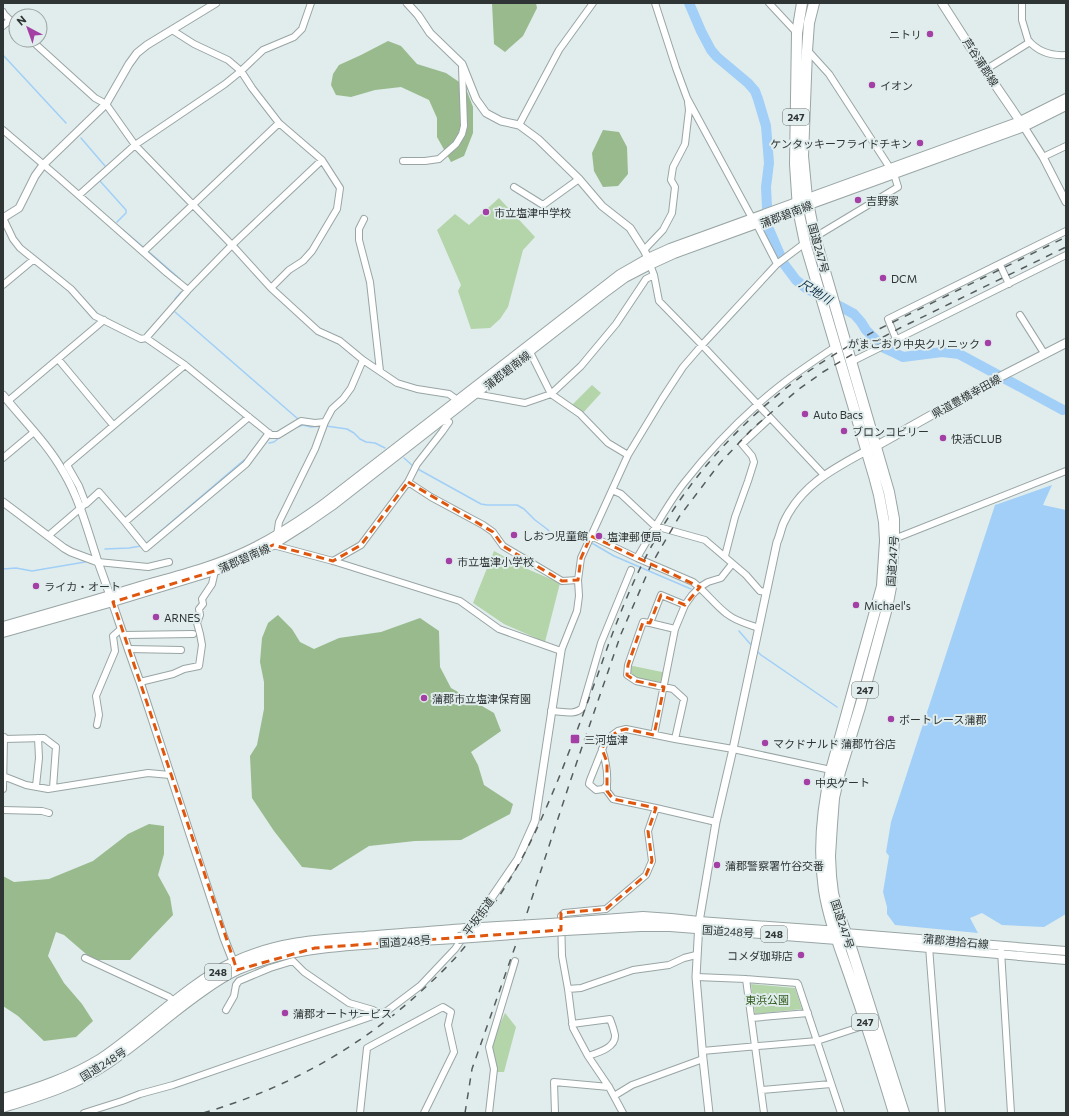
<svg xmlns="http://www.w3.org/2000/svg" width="1069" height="1116" font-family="Commissioner,'Noto Sans JP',sans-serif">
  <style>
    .green { fill: #b4d4a9 }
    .forest { fill: #98ba8d }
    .water { fill: #a2cff7 }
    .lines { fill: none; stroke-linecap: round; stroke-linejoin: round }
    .stream { stroke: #a2cff7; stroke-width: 1.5 }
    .river { stroke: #a2cff7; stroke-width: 10 }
    .minor-casing { stroke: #99a5a4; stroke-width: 8 }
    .tertiary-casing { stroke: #99a5a4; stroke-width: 9 }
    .secondary-casing { stroke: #99a5a4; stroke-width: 10 }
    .trunk-casing { stroke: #99a5a4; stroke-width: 12 }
    .minor { stroke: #fff; stroke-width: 6 }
    .tertiary { stroke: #fff; stroke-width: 7 }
    .secondary { stroke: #fff; stroke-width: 8 }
    .trunk { stroke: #fff; stroke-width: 10 }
    .rail { stroke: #565c5c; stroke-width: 1.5; stroke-dasharray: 7 7; stroke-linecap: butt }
    .trunk-bridge-casing { stroke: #99a5a4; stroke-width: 12; stroke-linecap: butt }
    .trunk-bridge { stroke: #fff; stroke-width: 10 }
    .marked { fill: none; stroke: #df570e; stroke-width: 3; stroke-dasharray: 8 5; stroke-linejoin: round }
    .poi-dot { fill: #a33fa5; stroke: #e0edec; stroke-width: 1.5 }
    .labels { text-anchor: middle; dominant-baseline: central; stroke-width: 4; stroke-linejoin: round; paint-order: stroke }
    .shield { fill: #e0edec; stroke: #646c6b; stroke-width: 1 }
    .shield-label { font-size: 10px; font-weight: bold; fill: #2f3434 }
    .poi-label { font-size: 11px; fill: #2f3434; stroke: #e0edec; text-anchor: start }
    .street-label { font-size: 11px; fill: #2f3434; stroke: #e0edec }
    .park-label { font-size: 11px; fill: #305c1e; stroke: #e0edec }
    .water-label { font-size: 12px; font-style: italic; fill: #092c46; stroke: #e0edec }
  </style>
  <rect width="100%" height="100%" fill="#e0edec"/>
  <path class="green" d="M499 198 535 237 523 250 508 307 500 319 490 328 471 329 458 291 461 285 437 230 455 214 469 225Z
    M592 385 601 393 581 415 570 407Z
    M494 551 525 568 560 583 545 642 504 624 473 603Z
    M628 665 667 673 664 687 627 675Z
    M751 984 795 988 802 1009 755 1014Z
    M505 1013 516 1027 504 1072H497L492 1047 500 1024Z"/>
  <path class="forest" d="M492 3H536L537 8 523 36 505 52 494 44Z
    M388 41 401 46 417 64 446 73 465 86 473 107V133L464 156 451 162 437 137V118L429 100 401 87 375 90 351 97 336 95 331 85 333 74 339 65 361 55Z
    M603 130 619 132 627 147 628 174 618 186 603 187 594 171 592 153Z
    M278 615 292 629 300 642 314 649 339 638 381 632 420 618 439 631 440 667 451 688 494 713 501 731 471 752 478 765 484 785 513 804 510 814 461 840 415 841 369 846 331 870 302 867 274 831 252 798 250 756 257 745 264 709V682L260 662 262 638 268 623Z
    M149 824 164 826V854L158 875 170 897 173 915 130 960H93L64 935 56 932 48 956 64 983 82 1004 93 1021 76 1037 44 1041 18 1016 3 1006V876L14 882 49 879 93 861 128 834Z"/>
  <path class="water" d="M1052 485 1043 505 1066 510V914L1044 927 1002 925 982 913 970 918 978 933 895 925 887 914V907L883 892 889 856 886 852 891 822 995 505Z"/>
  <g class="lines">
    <path class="stream" d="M3 55 66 123
      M81 138 105 166
      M100 181 126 210V213L117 222
      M123 230 142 246
      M149 252 180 279
      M175 299 181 292
      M175 312 298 419
      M326 426 347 429 354 433 360 439 366 442 375 443 385 448
      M297 427 303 425 311 427 322 426
      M269 443 274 442 280 437
      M404 458 413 466
      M416 468 481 504 487 505H517L524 509 535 520 547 529 554 536 565 540 580 539 586 541
      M148 542 244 460
      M590 542 614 556 691 589
      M105 549 129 548 141 546
      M3 569 16 568 32 571 85 562
      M739 631 752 646
      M756 650 761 655 837 707"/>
    <path class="river" d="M689 3 701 31 711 50 717 57 748 83 755 91 758 99 766 126 769 163 766 187 768 227 784 264 796 280 806 288 854 314 861 322 866 330 884 348 895 353 903 357 942 352 959 354 1063 410"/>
    <defs>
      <path id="minor" d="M655 3 676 68 687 98 752 218
        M769 3 797 33
        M1022 3V20L1028 40C1038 52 1050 56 1066 55
        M3 12 4 14 16 26
        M3 26 10 20
        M172 30 194 44 228 60 241 71 252 88 279 123 322 160 340 188 337 209 312 251 303 261 289 270 271 288
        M31 40 95 98 106 104 135 145 232 245 271 288 318 331 340 341 363 360 397 383 417 389 449 394 460 402
        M807 51 810 53 829 74 890 168
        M985 70 1030 42
        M519 125 559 50 593 3
        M3 130 58 177 167 273 188 290
        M1043 157 1066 146
        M403 161H425L439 159 456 144 462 134 464 126 462 67
        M514 187 543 205 579 179
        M79 195 135 145 225 84 241 71 263 50 294 37 302 29 311 3
        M3 218 13 239 20 248 71 289 95 316 141 339 146 338 188 290 232 245 322 160
        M364 219 359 229V240L370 282 380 371
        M757 225 777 264
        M815 237 898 187 894 174
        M644 250 663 230 672 213 675 187 671 180 673 167 685 144 689 110 688 102
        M143 252 279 123
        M649 262 654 275 659 301 702 345 824 475
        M1000 265 1009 284
        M3 285 33 260
        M1020 315 1044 353
        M146 338 185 365 271 435H278L301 421 315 423 325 422
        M896 339 888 319 1066 231
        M530 352 551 394 580 414 608 443 628 455
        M58 359 113 425
        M851 362 1066 255
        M185 365 67 465 79 486 86 504 99 492 125 522 249 417
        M475 394 525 403 551 394 581 366 616 324 646 279 654 275
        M8 401 104 320
        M3 458 34 432
        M408 482 431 497 483 525 493 532 503 546 562 581 578 580
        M612 490 621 494 655 526 705 540 746 575 760 591 766 592
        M125 522 146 548 246 464 269 433
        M277 535 279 522 315 449 325 422 332 409 343 399 351 388 363 360
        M48 536 83 506
        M591 536 637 558 693 582C706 592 715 605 727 614 737 622 748 624 759 628
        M894 539 1066 471
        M273 545 333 561 460 601 499 629 561 651 577 611 579 596 578 580 581 558 628 455 662 399 683 367 702 345 777 264 805 243
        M725 556 735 517 748 481 754 462 752 456 742 444 770 418
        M637 558C652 533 666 506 684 483 706 455 730 429 757 405 781 383 808 365 835 347
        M333 561 361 545 408 482 417 464 442 432 449 422 441 421
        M98 562 148 567 169 562
        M650 623 643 622 628 665 627 675 636 681 673 689 684 699 675 739
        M675 629 650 623 661 595 685 605
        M124 635 193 634
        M128 649 181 650
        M140 682 173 674 184 669 199 666 202 645 200 634 197 623 200 615 199 609 203 604 202 599 212 584 215 571
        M551 711C561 711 575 716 582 708L601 643 631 570
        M97 725 99 715 96 696 115 651 113 636 121 629
        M654 735 675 629 685 605 692 595 700 587 708 582 721 578 732 564
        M3 737H4L3 789
        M4 739 44 738 56 747 53 788
        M602 749C606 761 608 772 607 785L603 789 596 790 589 784 590 780 606 740 618 731 626 729 675 739 733 749 831 770
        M3 776 26 785 48 789 148 773 170 775
        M607 785V791L613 799 656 808
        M36 786 39 758 38 738
        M3 810 42 811 49 813
        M929 945 930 960 942 1113
        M1001 951 1011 1113
        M85 958 169 997 175 1002
        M696 977 746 979 797 983 798 984 841 1113
        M746 979 764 1113
        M568 989 581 988 633 970 669 965 684 958 696 955
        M226 1010 234 996 236 985 239 981 270 968 293 961 304 972 349 1003 373 1010 379 1013
        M752 1018 808 1013
        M572 1024 610 1019C612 1024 614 1030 615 1035 616 1048 597 1053 588 1056
        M702 1051 817 1041 866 1025
        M761 1090 831 1084
        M614 1096 632 1085 703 1059
        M84 1113 122 1101 140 1094 173 1085 387 1011 420 986 455 949 464 936
        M360 1113 367 1048 443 1007 451 1012 448 1025 454 1052 424 1113
        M489 1113 494 1069 489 1047 515 961
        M555 1113 554 1082 609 1087
        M623 1113 609 1087 588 1056 573 1028 568 989 562 956 561 916 564 913 606 909 646 875 652 861 648 831 656 808 716 822"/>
      <path id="tertiary" d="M407 3 418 15 430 33 462 64 476 99 486 113 501 121 519 125 538 139 579 179 602 206 630 228 644 250 648 258
        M1024 127 1043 157 1066 202
        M3 218 19 208 35 176 43 165 106 104 129 64 137 53 147 45 216 3
        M3 395C24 421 48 444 64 473 80 500 88 532 98 562
        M3 502 64 548 71 552 98 562C113 602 125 642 140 682L224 938 235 966
        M477 919 518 859 535 821 561 651
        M709 1113 703 1059 696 977 699 922 716 822 733 749 777 542C780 536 781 528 784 522 801 485 833 469 866 451"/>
      <path id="secondary" d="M942 3 985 70 1022 124
        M871 449 992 381 1066 343
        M3 626C49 613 94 600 140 586 175 576 212 567 246 551 274 538 300 521 326 502L620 274 648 258 670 248 1020 121 1066 98
        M3 633 113 602 221 569 273 545 306 524 332 506 602 295 625 278 650 265 674 254 1024 127 1066 106
        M845 933 1066 951
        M849 941 1066 960"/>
      <path id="trunk" d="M802 3 797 33 795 164 798 209 805 243 874 476 879 495 884 522 885 541 882 586 831 770C822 809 818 850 824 890 829 922 842 953 852 983 867 1026 881 1070 894 1113
        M814 3 809 23 807 51 803 156 807 198 815 237 889 492 894 519V539L891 587 887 608 860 707 840 772 834 798 832 824 830 856 831 876 833 893 838 912 849 941 904 1113
        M566 923 643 917 671 919 699 922 839 932
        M565 930 640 926H670L837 939 843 940
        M3 1099C37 1089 70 1078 101 1059 112 1052 122 1044 132 1036 165 1010 197 980 235 962 278 942 319 940 365 937 398 934 432 932 465 929
        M3 1107C38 1096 75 1085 106 1064 139 1042 169 1014 202 991 213 983 225 975 238 969 282 950 329 946 377 943 404 941 431 939 458 938"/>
    </defs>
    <use href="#minor" class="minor-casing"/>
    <use href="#tertiary" class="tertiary-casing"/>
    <use href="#secondary" class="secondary-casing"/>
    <use href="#trunk" class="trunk-casing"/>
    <use href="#minor" class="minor"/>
    <use href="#tertiary" class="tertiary"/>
    <use href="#secondary" class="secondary"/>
    <use href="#trunk" class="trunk"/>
    <path class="rail" d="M203 1113C289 1088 365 1045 430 983 443 971 456 958 467 944 474 934 481 923 488 913 500 895 512 877 522 858 536 833 547 806 558 780 572 745 585 709 598 674 614 628 631 582 655 540 691 475 745 417 806 373 828 358 851 344 875 331L1066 237
      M465 1113 472 1069 528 910 570 782 621 634 651 565 679 517 720 463 753 428 799 389 823 372 861 349 900 328 1066 247"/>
    <defs>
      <path id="trunk-bridge" d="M465 929 566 923
        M458 938 565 930"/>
    </defs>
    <use href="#trunk-bridge" class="trunk-bridge-casing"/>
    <use href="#trunk-bridge" class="trunk-bridge"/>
  </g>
  <path class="marked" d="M408 482 493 532 503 546 562 581 578 580 581 558 591 536 700 587 685 605 661 595 650 623 643 622 628 665 627 675 636 681 664 687 654 735 626 729 618 731 606 740 602 749 607 762V791L613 799 656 808 648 831 652 861 646 875 606 909 561 913V930L315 948 237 970 113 602 221 569 273 545 333 561 361 545Z"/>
  <g class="poi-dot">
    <circle cx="930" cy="34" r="4"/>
    <circle cx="872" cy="85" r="4"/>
    <circle cx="920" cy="143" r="4"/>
    <circle cx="858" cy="200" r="4"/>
    <circle cx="486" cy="212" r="4"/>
    <circle cx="883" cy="278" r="4"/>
    <circle cx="988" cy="343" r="4"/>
    <circle cx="805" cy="414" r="4"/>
    <circle cx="844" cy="431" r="4"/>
    <circle cx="943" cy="438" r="4"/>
    <circle cx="514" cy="535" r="4"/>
    <circle cx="599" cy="536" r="4"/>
    <circle cx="449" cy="561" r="4"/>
    <circle cx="36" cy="586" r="4"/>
    <circle cx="856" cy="605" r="4"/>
    <circle cx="156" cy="617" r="4"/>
    <circle cx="424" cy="698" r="4"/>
    <circle cx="891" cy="719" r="4"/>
    <rect x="570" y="734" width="10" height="10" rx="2"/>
    <circle cx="765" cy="743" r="4"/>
    <circle cx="807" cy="782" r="4"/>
    <circle cx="717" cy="865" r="4"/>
    <circle cx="801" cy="955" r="4"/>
    <circle cx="285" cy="1013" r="4"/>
  </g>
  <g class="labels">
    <g class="shield">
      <rect x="783" y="109" width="26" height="16" rx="3"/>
      <rect x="852" y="682" width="26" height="16" rx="3"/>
      <rect x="761" y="926" width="26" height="16" rx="3"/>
      <rect x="205" y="964" width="26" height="16" rx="3"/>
      <rect x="852" y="1014" width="26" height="16" rx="3"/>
    </g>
    <g class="shield-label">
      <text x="796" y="117">247</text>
      <text x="865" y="690">247</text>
      <text x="774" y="934">248</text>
      <text x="218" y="972">248</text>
      <text x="865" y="1022">247</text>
    </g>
    <g class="poi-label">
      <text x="922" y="34" text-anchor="end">ニトリ</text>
      <text x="880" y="85">イオン</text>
      <text x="912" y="143" text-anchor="end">ケンタッキーフライドチキン</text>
      <text x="866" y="200">吉野家</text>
      <text x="494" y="212">市立塩津中学校</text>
      <text x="891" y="278">DCM</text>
      <text x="980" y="343" text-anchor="end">がまごおり中央クリニック</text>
      <text x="813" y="414">Auto Bacs</text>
      <text x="852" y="431">ブロンコビリー</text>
      <text x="951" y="438">快活CLUB</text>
      <text x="522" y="535">しおつ児童館</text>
      <text x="607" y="536">塩津郵便局</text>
      <text x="457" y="561">市立塩津小学校</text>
      <text x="44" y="586">ライカ・オート</text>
      <text x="864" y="605">Michael's</text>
      <text x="164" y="617">ARNES</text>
      <text x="432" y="698">蒲郡市立塩津保育園</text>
      <text x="899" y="719">ボートレース蒲郡</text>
      <text x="584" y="739">三河塩津</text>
      <text x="773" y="743">マクドナルド 蒲郡竹谷店</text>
      <text x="815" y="782">中央ゲート</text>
      <text x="725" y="865">蒲郡警察署竹谷交番</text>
      <text x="793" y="955" text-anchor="end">コメダ珈琲店</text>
      <text x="293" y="1013">蒲郡オートサービス</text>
    </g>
    <g class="street-label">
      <text transform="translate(981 62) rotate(57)">芦谷蒲郡線</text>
      <text transform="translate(786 214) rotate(-21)">蒲郡碧南線</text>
      <text transform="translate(819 248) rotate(75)">国道247号</text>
      <text transform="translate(507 370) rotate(-38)">蒲郡碧南線</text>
      <text transform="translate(966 396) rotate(-29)">県道豊橋幸田線</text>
      <text transform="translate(244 558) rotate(-24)">蒲郡碧南線</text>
      <text transform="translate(892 561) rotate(-86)">国道247号</text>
      <text transform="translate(478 916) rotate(-54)">平坂街道</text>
      <text transform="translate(843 924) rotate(72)">国道247号</text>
      <text transform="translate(728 931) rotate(4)">国道248号</text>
      <text transform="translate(405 941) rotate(-4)">国道248号</text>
      <text transform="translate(956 941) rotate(5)">蒲郡港拾石線</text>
      <text transform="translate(103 1064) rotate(-32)">国道248号</text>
    </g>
    <g class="park-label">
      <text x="767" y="999">東浜公園</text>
    </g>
    <g class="water-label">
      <text transform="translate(816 291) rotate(31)">尺地川</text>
    </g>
  </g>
  <rect width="1069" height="1116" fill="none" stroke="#2f3434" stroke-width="8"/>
  <g transform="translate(28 28) rotate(319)"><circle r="19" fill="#e0edec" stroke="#99a3a2"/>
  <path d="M0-3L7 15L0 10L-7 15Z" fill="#a33fa5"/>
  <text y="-6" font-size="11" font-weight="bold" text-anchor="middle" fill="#2f3434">N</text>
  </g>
</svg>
